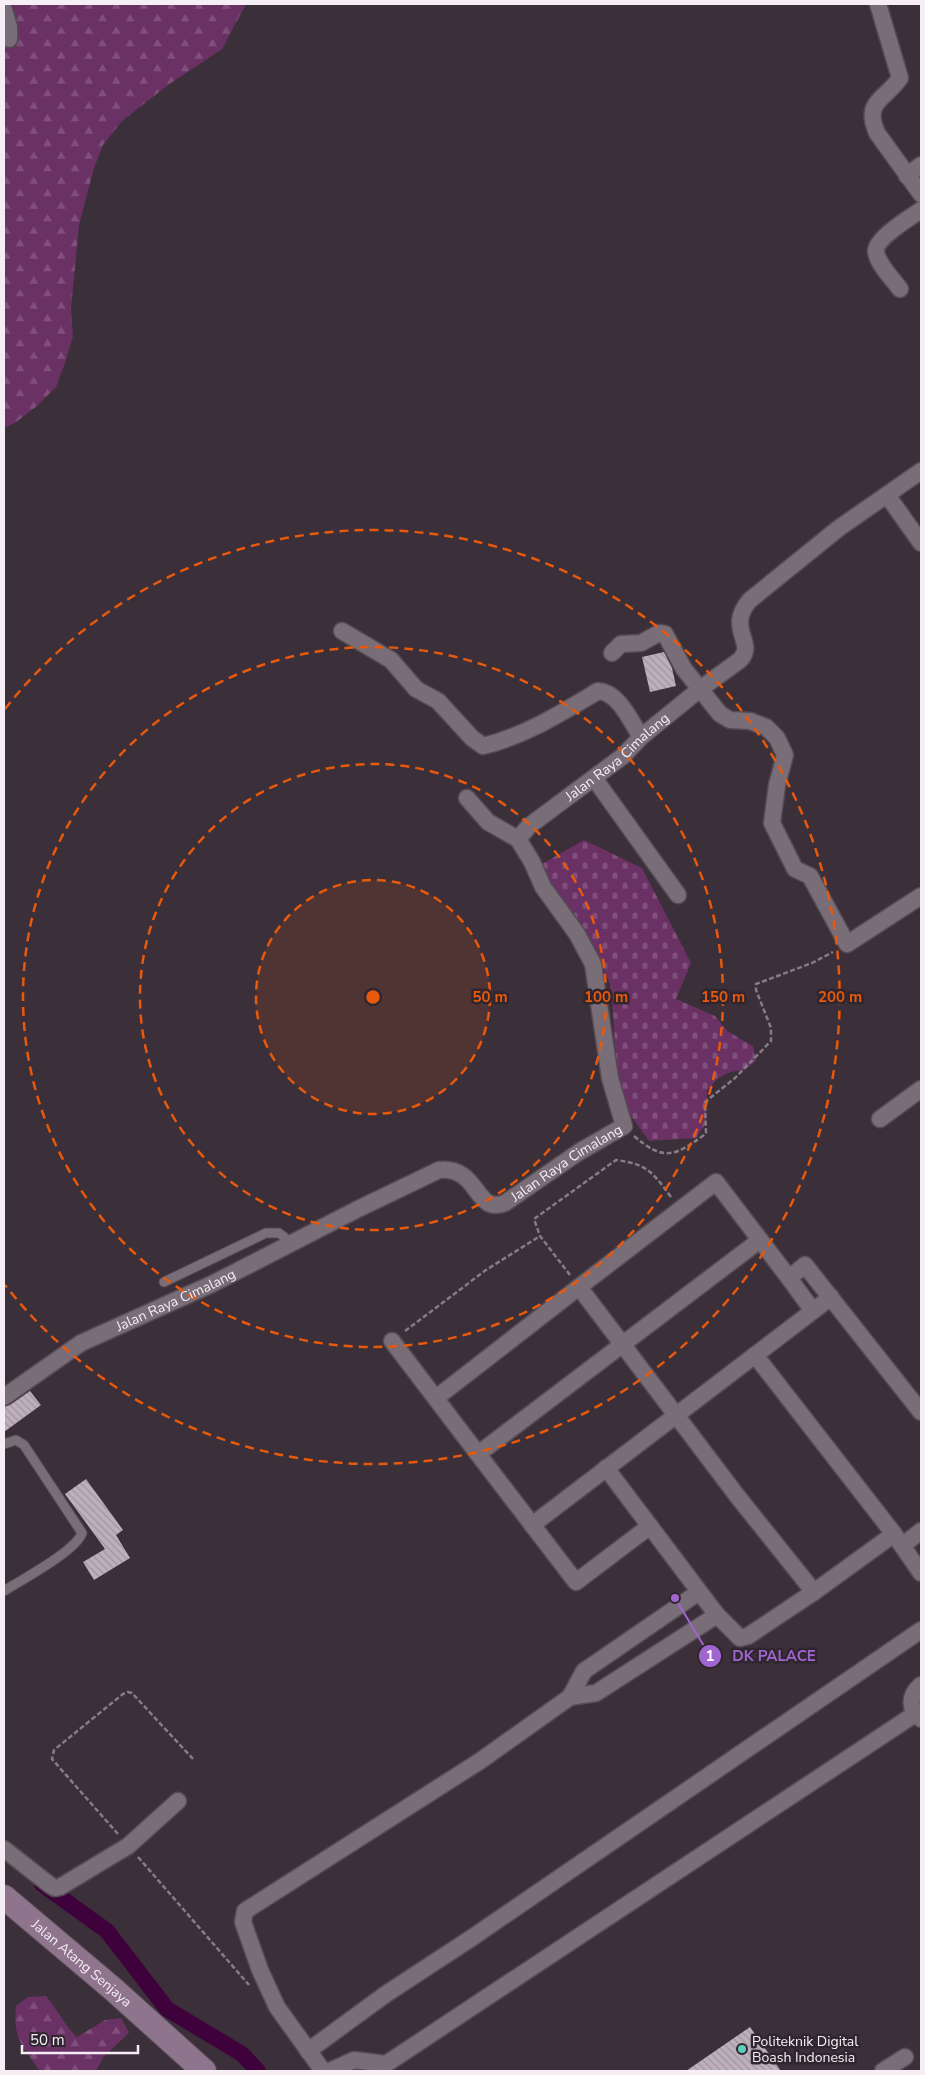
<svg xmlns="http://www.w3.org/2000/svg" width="925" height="2075" font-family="'Nunito Sans',sans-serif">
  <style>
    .forest { fill: url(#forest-firs) }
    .cemetery { fill: url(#cemetery-stones) }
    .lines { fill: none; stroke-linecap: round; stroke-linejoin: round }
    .canal { stroke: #3f013c; stroke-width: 16 }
    .building { fill: url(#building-back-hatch) }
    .service-casing { stroke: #554b53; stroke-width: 11 }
    .minor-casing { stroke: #554b53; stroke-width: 19 }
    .secondary-casing { stroke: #554b53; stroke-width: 26 }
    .path { stroke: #867c85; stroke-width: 2.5; stroke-dasharray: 5 2.5; stroke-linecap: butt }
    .service { stroke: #796d78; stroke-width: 9 }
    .minor { stroke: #796d78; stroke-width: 16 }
    .secondary { stroke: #8e748c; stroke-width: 24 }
    .ring { fill: none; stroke: #e8590c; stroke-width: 2.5; stroke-dasharray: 9 6 }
    .poi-dot { fill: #5ccebb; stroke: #30262f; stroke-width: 2 }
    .labels { text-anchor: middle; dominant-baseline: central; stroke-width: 5; stroke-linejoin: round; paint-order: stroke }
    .street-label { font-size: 14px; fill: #f6eef5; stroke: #30262f }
    .poi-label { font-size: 14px; fill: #f6eef5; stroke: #30262f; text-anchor: start }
    .centre { fill: #e8590c; stroke: #30262f; stroke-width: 2.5 }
    .ring-label { font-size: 15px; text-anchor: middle; font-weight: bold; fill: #e8590c; stroke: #30262f; stroke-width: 5; stroke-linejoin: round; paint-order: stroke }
    .leader { fill: none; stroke: #a066cf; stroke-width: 2 }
    .callout-dot { fill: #a066cf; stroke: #30262f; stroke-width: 2 }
    .mark-label { font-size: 15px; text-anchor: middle; font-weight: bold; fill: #fff }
    .callout-label { font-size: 15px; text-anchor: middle; font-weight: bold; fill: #a066cf; stroke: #30262f; stroke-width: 5; stroke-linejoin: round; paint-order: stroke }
  </style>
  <defs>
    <pattern id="forest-firs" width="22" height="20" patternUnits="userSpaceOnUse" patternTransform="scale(1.25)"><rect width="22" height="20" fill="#6a3165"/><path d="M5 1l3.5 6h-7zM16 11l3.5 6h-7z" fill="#804f7c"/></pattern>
    <pattern id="cemetery-stones" width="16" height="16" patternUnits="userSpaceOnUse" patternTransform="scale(1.25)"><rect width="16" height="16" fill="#6a3165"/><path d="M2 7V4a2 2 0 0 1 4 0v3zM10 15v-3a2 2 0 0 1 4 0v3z" fill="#804f7c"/></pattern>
    <pattern id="building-back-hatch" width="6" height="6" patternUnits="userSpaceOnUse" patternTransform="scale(1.25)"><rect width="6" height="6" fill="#bdafbb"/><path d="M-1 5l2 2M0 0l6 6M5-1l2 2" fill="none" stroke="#a0959f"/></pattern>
  </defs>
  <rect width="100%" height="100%" fill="#3b2f39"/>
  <path class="forest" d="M4 4H246L222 49 168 85 122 121 103 145 94 168 79 225 71 309 73 336 65 363 56 387 37 406 15 423 4 428Z
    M46 1996C58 2010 64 2025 77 2037L105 2020 121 2018 129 2033 104 2056 96 2071H40C22 2046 13 2039 16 2006L28 1997Z"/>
  <path class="cemetery" d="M584 840 642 868 691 963 676 999 715 1016 727 1031 753 1046 756 1061 744 1070 730 1072 717 1079 707 1091 706 1123 696 1138 649 1141 618 1098 612 995 609 981 589 939 548 891 541 878 542 864Z"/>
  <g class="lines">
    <path class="canal" d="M42 1884 107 1931 167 2009 242 2054 258 2071"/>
  </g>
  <path class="building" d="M664 652 672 668 676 686 650 692 642 657Z
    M30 1391 41 1405 4 1432V1407L10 1405Z
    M86 1479 123 1530 116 1535 130 1558 94 1580 83 1562 105 1549 65 1494Z
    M750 2027 781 2071H686Z"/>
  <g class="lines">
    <defs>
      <path id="service" d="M164 1282 266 1233H279L292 1243
        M4 1444 16 1440 24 1445 82 1533C76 1551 21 1580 4 1591"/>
      <g id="minor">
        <path d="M878 4 900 78C885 100 863 101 877 133L921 194"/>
        <path d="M4 10 9 27V39"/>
        <path d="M907 176 921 165"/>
        <path d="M900 289C893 279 878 265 876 252 874 239 911 217 921 210"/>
        <path d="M887 495 921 543"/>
        <path d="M342 631 391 660 416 689 438 701 472 738 483 746C525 736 561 713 598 691 619 692 631 722 641 737"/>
        <path d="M612 653 621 644 641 643 659 633 665 634 684 669 720 714 730 720 750 721 766 727 777 738 785 755 777 785 772 823 795 869 810 876 847 944 921 896"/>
        <path d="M594 778 678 895"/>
        <path d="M467 798 488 822 518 839"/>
        <path d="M880 1119 921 1089"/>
        <path d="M789 1278 716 1182 579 1287 738 1497 814 1592"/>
        <path d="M831 1297 813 1311 789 1278 805 1265 921 1412"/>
        <path d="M392 1341 478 1454"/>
        <path id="s1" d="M4 1397 81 1343 212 1284 358 1209 439 1170C480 1166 474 1215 505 1203L579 1152 624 1126 610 1078 593 964 577 934 543 887 532 862 518 839 529 826 623 756 641 737 700 689 740 660C757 643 725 628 750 600L839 528 921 471"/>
        <path d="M436 1398 579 1287"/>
        <path d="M606 1468 717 1615 740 1638 748 1636 814 1592 894 1534 755 1355"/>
        <path d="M532 1525 813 1311"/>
        <path d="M650 1526 576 1582 478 1454 760 1240"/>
        <path d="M894 1534 921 1573"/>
        <path d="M903 1545 921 1531"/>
        <path d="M699 1592 584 1671 570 1697 596 1693 717 1615"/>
        <path d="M921 1685C909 1695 908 1710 921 1719"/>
        <path d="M4 1849 50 1885 55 1888 60 1887 128 1846 178 1801"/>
        <path d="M308 2051 386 1994 470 1939 921 1630"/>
        <path d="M323 2071 277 2007 260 1970 243 1922 245 1911 480 1761 570 1697"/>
        <path d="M330 2071 354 2060 386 2064 915 1714"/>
        <path d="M883 2071 905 2057"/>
      </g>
      <g id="secondary">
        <path id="s2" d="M4 1897 113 1989 204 2071"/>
      </g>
    </defs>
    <use href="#service" class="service-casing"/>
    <use href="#minor" class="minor-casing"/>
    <use href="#secondary" class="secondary-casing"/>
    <path class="path" d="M634 1136C664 1162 675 1156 704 1135L706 1133 705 1102 735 1078 771 1041V1028L756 990V984L812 963 833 952
      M570 1275 540 1236 534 1219 616 1160C648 1164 653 1173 671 1197
      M405 1331 486 1270 540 1236
      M118 1834 52 1759 54 1750 123 1694 128 1692 132 1693 193 1759
      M138 1857 249 1985"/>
    <use href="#service" class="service"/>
    <use href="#minor" class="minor"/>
    <use href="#secondary" class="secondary"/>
  </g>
  <circle cx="373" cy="997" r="117" fill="#e8590c" fill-opacity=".12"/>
  <g class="ring">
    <circle cx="373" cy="997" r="117"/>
    <circle cx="373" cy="997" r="233"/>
    <circle cx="373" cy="997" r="350"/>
    <path d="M5 709A467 467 0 1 1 5 1285"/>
  </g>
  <circle class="poi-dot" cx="742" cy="2049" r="5"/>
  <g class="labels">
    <g class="street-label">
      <text stroke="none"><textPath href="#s1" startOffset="1154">Jalan Raya Cimalang</textPath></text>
      <text stroke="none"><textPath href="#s1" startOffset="645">Jalan Raya Cimalang</textPath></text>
      <text stroke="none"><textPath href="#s1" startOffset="198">Jalan Raya Cimalang</textPath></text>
      <text stroke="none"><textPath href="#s2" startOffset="102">Jalan Atang Senjaya</textPath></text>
    </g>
    <g class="poi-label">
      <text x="752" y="2041">Politeknik Digital<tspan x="752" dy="16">Boash Indonesia</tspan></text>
    </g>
  </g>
  <circle cx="373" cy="997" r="8" class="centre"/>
  <g class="ring-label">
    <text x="490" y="1002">50 m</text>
    <text x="606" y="1002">100 m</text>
    <text x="723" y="1002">150 m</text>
    <text x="840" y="1002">200 m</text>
  </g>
  <path class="leader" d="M675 1598L710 1656"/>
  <g class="callout-dot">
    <circle cx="675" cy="1598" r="5"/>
    <circle cx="710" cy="1656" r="12"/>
  </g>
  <g class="mark-label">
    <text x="710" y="1661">1</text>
  </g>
  <g class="callout-label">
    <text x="774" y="1661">DK PALACE</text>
  </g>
  <rect width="925" height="2075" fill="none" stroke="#f6eef5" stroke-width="10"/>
  <path d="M22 2045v8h116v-8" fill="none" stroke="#f6eef5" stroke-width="2.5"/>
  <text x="30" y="2045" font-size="15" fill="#f6eef5" stroke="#30262f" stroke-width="4" paint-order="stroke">50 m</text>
</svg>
